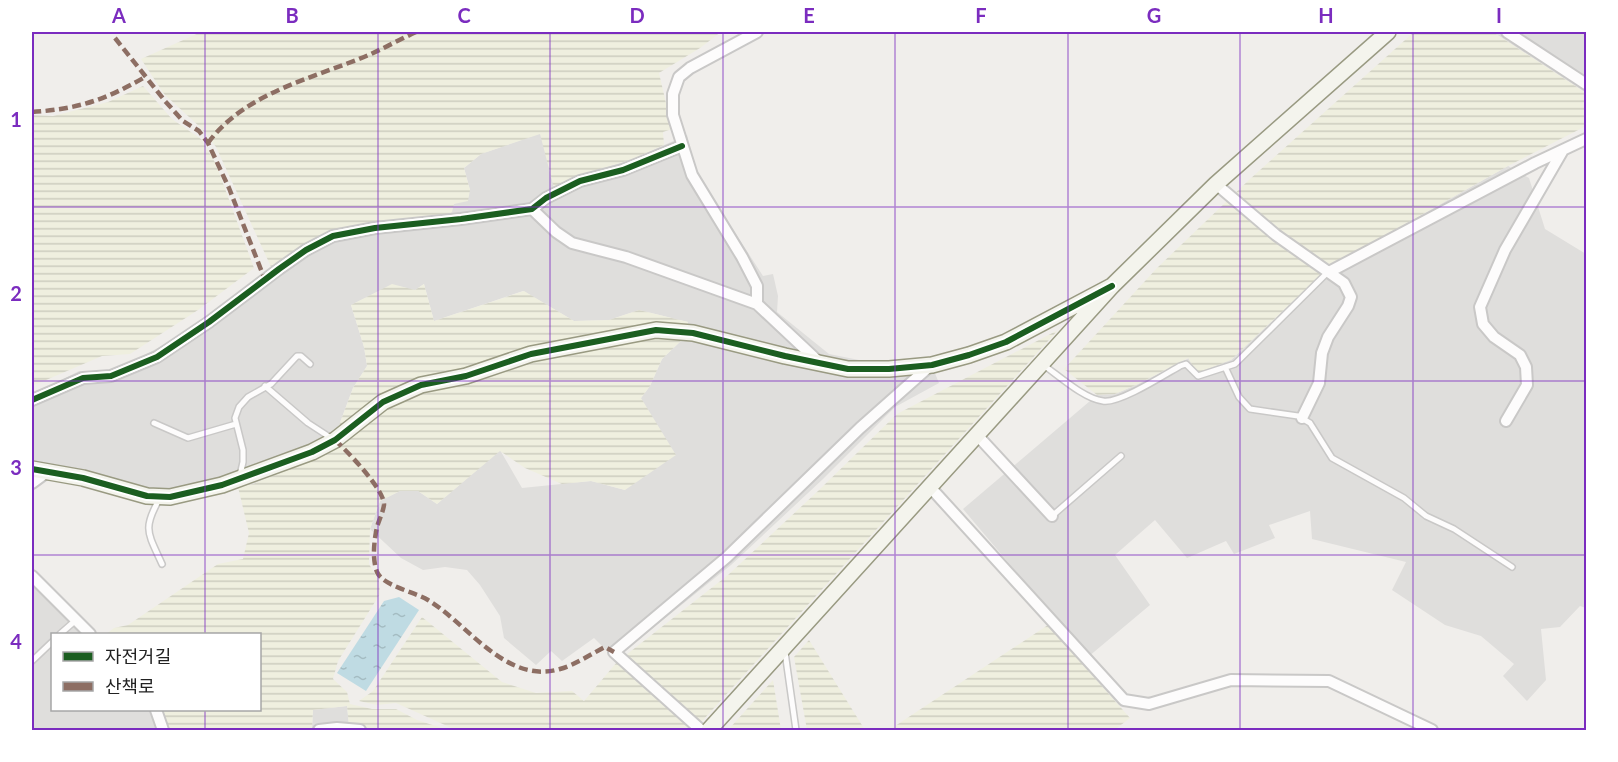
<svg xmlns="http://www.w3.org/2000/svg" width="1618" height="762" font-family="Lato,'Noto Sans KR',sans-serif">
  <style>
    .residential { fill: #dfdedc }
    .farmland { fill: url(#farmland-rules) }
    .water { fill: url(#water-ripples) }
    .lines { fill: none; stroke-linecap: round; stroke-linejoin: round }
    .lane-casing { stroke: #c9c8c7; stroke-width: 8 }
    .street-casing { stroke: #c9c8c7; stroke-width: 14 }
    .secondary-casing { stroke: #999a82; stroke-width: 18 }
    .lane { stroke: #fdfcfc; stroke-width: 5 }
    .street { stroke: #fdfcfc; stroke-width: 10 }
    .secondary { stroke: #f4f4ed; stroke-width: 15 }
    .quiet { stroke: #8d6e63; stroke-width: 4.5; stroke-dasharray: 9 4.5; stroke-linecap: butt }
    .cycleway-casing { stroke: #fff; stroke-width: 10 }
    .cycleway { stroke: #1b5e20; stroke-width: 6 }
    .grid { fill: none; stroke: #7b2cbf; stroke-width: 1.5; stroke-opacity: 0.55 }
    .neatline { fill: none; stroke: #7b2cbf; stroke-width: 2 }
    .grid-label { font-size: 20px; text-anchor: middle; font-weight: bold; fill: #7b2cbf }
  </style>
  <defs>
    <pattern id="farmland-rules" width="6" height="5" patternUnits="userSpaceOnUse" patternTransform="scale(1.5)"><rect width="6" height="5" fill="#efefdf"/><path d="M0 2.5h6" fill="none" stroke="#cdcdbf"/></pattern>
    <pattern id="water-ripples" width="26" height="14" patternUnits="userSpaceOnUse" patternTransform="scale(1.5)"><rect width="26" height="14" fill="#bfdbe3"/><path d="M2 4q2-2 4 0t4 0M15 11q2-2 4 0t4 0" fill="none" stroke="#a4bcc2"/></pattern>
  </defs>
  <rect width="100%" height="100%" fill="#f0eeeb"/>
  <path class="residential" d="M1493 32H1586V93Z
    M541 133 554 187 580 175 630 160 687 135 696 172 763 276 773 274 778 296 777 312 829 354 864 361 929 359 939 383 895 407 823 479 731 565 628 648 610 654 594 638 562 661 551 651 536 665 504 638 500 616 480 585 467 570 445 567 423 570 401 558 370 529 380 501 400 491H418L437 504 500 450 522 488 591 481 625 490 641 398 650 386 662 359 683 339 688 322 639 310 609 320 574 321 523 291 434 321 424 284 415 290 392 285 351 305 364 347 367 366 353 388 329 452 253 484 171 504 143 501 32 474V395L79 371 113 372 167 343 214 313 268 271 323 235 454 204 470 190 464 168 481 154Z
    M1508 166 1529 178 1545 229 1586 254V608L1580 606 1560 627 1541 629 1546 680 1527 701 1503 676 1514 664 1481 636 1445 625 1392 590 1406 562 1312 539 1310 511 1269 525 1275 538 1234 554 1226 541 1187 558 1155 520 1115 555 1150 605 1088 657 963 509 1097 395 1115 394 1138 384 1189 358 1231 360 1329 267Z
    M32 570 98 634H52V710H161L170 730H32Z
    M347 706 349 725 381 730H308L312 728 313 710Z"/>
  <path class="farmland" d="M201 32H721L700 48 659 73 672 129 663 132 664 145 630 160 580 175 554 188 540 134 481 154 464 168 470 190 468 201 454 204 452 212 443 217 344 228 323 235 272 269 216 147 201 128 164 94 141 59Z
    M1414 32H1493L1586 93V126L1508 166 1329 267 1231 360 1197 373 1188 358 1138 384 1115 394 1097 395 1064 369 1157 268 1250 179Z
    M143 86 172 119 201 139 216 164 254 268 198 310 130 354 102 356 32 386V115L53 116 108 102Z
    M392 284 415 290 424 284 434 321 524 291 574 321 609 320 639 310 688 322 683 339 662 359 650 386 641 398 676 455 625 490 591 481 562 484 525 468 500 451 437 504 418 491H400L380 501 370 529 369 564 379 581 380 594 338 661 333 679 347 692 350 704 372 709H396L417 720 448 730H381L349 725 347 706 313 710 312 728 308 730H170L161 710H260V634H106L114 628 128 625 218 564 243 559 249 533 238 487 253 484 329 452 353 388 367 366 364 347 351 305Z
    M1058 330 694 730H456L396 703 377 705 359 701 373 691 422 617 502 682 536 693 572 691 584 701 617 662 728 575 818 491 897 414Z
    M1048 625 1130 718 1117 728 1119 730H889Z
    M809 640 865 730H807L794 657Z
    M773 680 781 730H728Z"/>
  <path class="water" d="M399 597 419 610 366 691 337 673 384 601Z"/>
  <g class="lines">
    <defs>
      <path id="lane" d="M1042 364C1058 375 1084 399 1103 401 1119 404 1164 375 1180 366L1186 364 1198 376 1235 364 1328 272
        M1225 367 1239 397 1250 409 1298 416 1310 423 1332 458 1404 498 1426 516 1454 529 1512 567
        M265 386 308 423 331 438
        M154 423 188 438 236 424
        M240 475 243 462V450L235 418 239 407 248 397 271 384 297 356H301L310 364
        M160 498C142 529 148 533 162 564
        M1052 516 1121 456
        M60 634 76 620
        M785 652 796 730
        M32 661 52 642"/>
      <path id="street" d="M757 32 690 68 679 77 673 94V115L692 175 742 257 757 286V304
        M1507 32 1586 84
        M1216 184 1276 235 1344 283 1351 297 1348 306 1328 337 1322 353 1319 383 1302 418
        M532 209 556 232 572 243 626 257 757 304 821 364
        M1329 272 1535 163 1586 139
        M32 400 83 378 111 376 157 357 209 322 279 269 306 250 333 236 375 228 461 219 532 209 546 198 580 181 623 170 682 146
        M1506 421 1527 385 1526 367 1520 355 1494 337 1483 324 1480 307 1505 250 1563 150
        M977 435 1052 516
        M32 483 47 472
        M930 487 1124 700 1149 704 1231 680 1329 681 1432 730
        M32 576 90 634
        M156 710 163 730
        M319 730 337 728 360 730
        M701 730 614 652 727 557 860 428 931 365"/>
      <path id="secondary" d="M32 469 83 478 147 496 170 497 222 485 312 452 335 440 383 402 421 385 466 376 531 354 656 330 693 333 785 356 848 369H889L932 365 969 355 1006 342 1112 286
        M709 730 1112 286 1216 184 1388 32"/>
    </defs>
    <use href="#lane" class="lane-casing"/>
    <use href="#street" class="street-casing"/>
    <use href="#secondary" class="secondary-casing"/>
    <use href="#lane" class="lane"/>
    <use href="#street" class="street"/>
    <use href="#secondary" class="secondary"/>
    <path class="quiet" d="M115 38 165 101 183 121 199 131 208 143 229 188 265 280
      M32 112C78 109 105 100 145 77
      M208 143C245 92 315 78 371 54 386 47 401 39 416 32
      M335 440C347 451 385 490 384 505 383 512 379 520 377 527 374 541 372 559 377 572 383 586 415 592 428 600 468 624 506 685 560 669 575 665 591 654 605 647L614 652"/>
    <defs>
      <path id="cycleway" d="M32 400 83 378 111 376 157 357 209 322 279 269 306 250 333 236 375 228 461 219 532 209 546 198 580 181 623 170 682 146
        M32 469 83 478 147 496 170 497 222 485 312 452 335 440 383 402 421 385 466 376 531 354 656 330 693 333 785 356 848 369H889L932 365 969 355 1006 342 1112 286"/>
    </defs>
    <use href="#cycleway" class="cycleway-casing"/>
    <use href="#cycleway" class="cycleway"/>
  </g>
  <path class="grid" d="M205 32V634M378 32V730M550 32V730M723 32V730M895 32V730M1068 32V730M1240 32V730M1413 32V730M32 207H1586M32 381H1586M32 555H1586M205 710V730"/>
  <rect width="1618" height="762" fill="none" stroke="#ffffff" stroke-width="66"/>
  <rect x="51" y="633" width="210" height="78" fill="#ffffff" stroke="#a7a7a7" stroke-width="1.5"/>
  <rect x="63" y="652" width="30" height="9" fill="#1b5e20" stroke="#a7a7a7" stroke-width="1.5"/>
  <text x="105" y="663" font-size="18" fill="#222222">자전거길</text>
  <rect x="63" y="682" width="30" height="9" fill="#8d6e63" stroke="#a7a7a7" stroke-width="1.5"/>
  <text x="105" y="693" font-size="18" fill="#222222">산책로</text>
  <rect x="33" y="33" width="1552" height="696" class="neatline"/>
  <g class="grid-label">
    <text x="119" y="23">A</text>
    <text x="292" y="23">B</text>
    <text x="464" y="23">C</text>
    <text x="637" y="23">D</text>
    <text x="809" y="23">E</text>
    <text x="981" y="23">F</text>
    <text x="1154" y="23">G</text>
    <text x="1326" y="23">H</text>
    <text x="1499" y="23">I</text>
    <text x="16" y="127">1</text>
    <text x="16" y="301">2</text>
    <text x="16" y="475">3</text>
    <text x="16" y="649">4</text>
  </g>
</svg>
